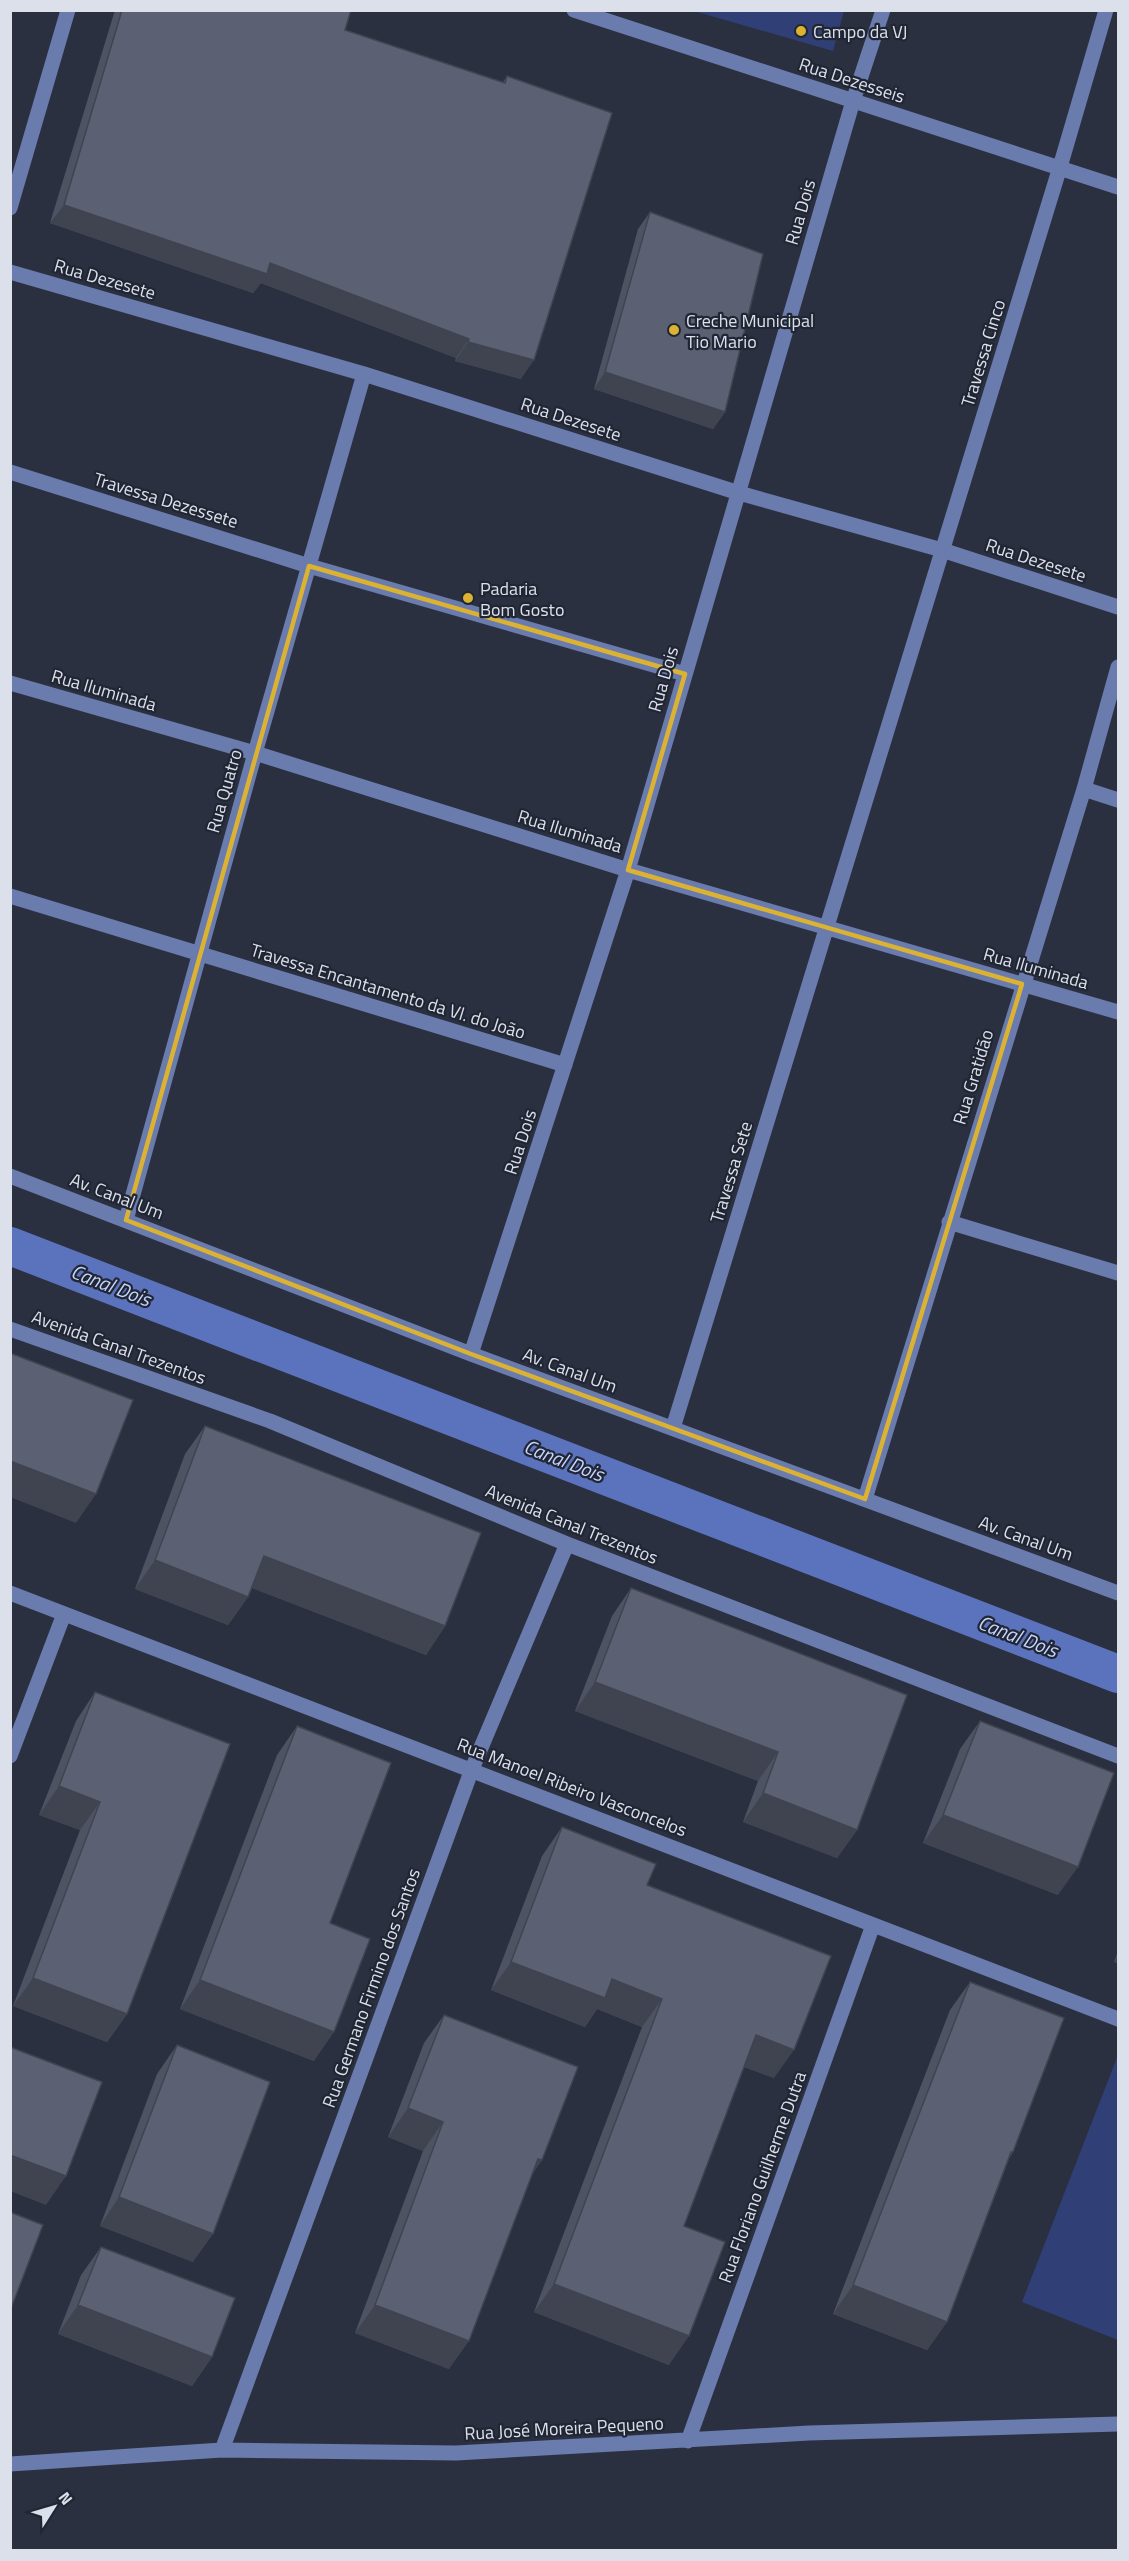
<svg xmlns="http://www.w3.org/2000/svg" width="1129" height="2561" font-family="'Titillium Web',sans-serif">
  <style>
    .green { fill: #303f75 }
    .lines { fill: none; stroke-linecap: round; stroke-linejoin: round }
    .canal { stroke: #5b72bc; stroke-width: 38 }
    .minor { stroke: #6a7bad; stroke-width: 15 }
    .wall { fill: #4e5363 }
    .shaded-wall { fill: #404450 }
    .building { fill: #5b6173; stroke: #404450; stroke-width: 1.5 }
    .marked { fill: none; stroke: #dcb233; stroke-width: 4.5; stroke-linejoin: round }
    .poi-dot { fill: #dcb233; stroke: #212635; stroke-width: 2 }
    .labels { text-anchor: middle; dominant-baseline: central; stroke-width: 4.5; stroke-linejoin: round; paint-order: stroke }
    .poi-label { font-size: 18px; fill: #dce0ea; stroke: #212635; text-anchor: start }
    .street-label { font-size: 18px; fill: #dce0ea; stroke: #212635 }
    .water-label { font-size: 20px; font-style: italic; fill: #c6d5fe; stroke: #212635 }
  </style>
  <rect width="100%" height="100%" fill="#2b3040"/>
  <path class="green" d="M694 11 844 10V11L833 51Z
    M1118 2055V2340L1022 2302Z"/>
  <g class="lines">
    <path class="canal" d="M10 1246 1118 1674"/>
    <path class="minor" d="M574 10 1118 187
      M10 208 68 10
      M10 272 364 374 739 493 942 550 1118 607
      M10 472 309 566 685 674
      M10 683 255 753 628 870 1118 1012
      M1084 789 1118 800
      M10 896 565 1065
      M10 1176 471 1354 1118 1593
      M126 1220 255 753 364 374
      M949 1222 1118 1273
      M10 1329 270 1421 567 1544 1118 1756
      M471 1354 628 870 853 101 883 10
      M673 1428 1060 167 1106 10
      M865 1499 1084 789 1118 667
      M10 1593 1118 2019
      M10 1756 64 1614
      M688 2441 873 1925
      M222 2450 472 1769 567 1544
      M10 2464 222 2450 456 2453 809 2433 1118 2424"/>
  </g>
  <path class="wall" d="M115 10H351L345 30 503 82 507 76 521 379 455 361 456 358 261 283 253 293 50 223Z
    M650 212 725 412 713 429 594 389 638 229Z
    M205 1426 445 1626 426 1655 252 1588 248 1597 228 1625 135 1589 185 1454Z
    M631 1588 857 1830 837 1858 743 1822 758 1781 575 1711 612 1616Z
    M95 1692 127 2014 107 2042 13 2006 80 1830 39 1815 76 1721Z
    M980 1721 1058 1895 923 1843 960 1749Z
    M297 1726 330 1923 314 2061 180 2009 277 1755Z
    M562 1827 647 1885 774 2078 744 2067 684 2226 669 2365 534 2312 642 2027 597 2009 585 2027 491 1990 542 1856Z
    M1119 1949V1964L1114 1962Z
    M970 1982 1013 2152 1009 2159 947 2322 927 2350 833 2314 950 2010Z
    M444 2015 542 2160 532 2174 449 2369 355 2333 423 2151 388 2137 424 2043Z
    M177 2045 193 2262 100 2226 157 2074Z
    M101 2247 212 2357 192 2386 58 2334 81 2275Z"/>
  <path class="shaded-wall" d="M64 205 270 263 469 339 456 358 261 283 253 293 50 223Z
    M468 342 534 360 521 379 455 361Z
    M605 372 725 412 713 429 594 389Z
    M10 1461 96 1494 76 1523 10 1497Z
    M264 1556 445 1626 426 1655 244 1585Z
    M155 1560 248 1597 228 1625 135 1589Z
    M595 1682 778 1752 758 1781 575 1711Z
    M59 1786 100 1802 80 1830 39 1815Z
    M763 1793 857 1830 837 1858 743 1822Z
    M943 1815 1078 1867 1058 1895 923 1843Z
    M1119 1955V1964L1114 1962Z
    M511 1962 612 1979 662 1999 642 2027 597 2009 585 2027 491 1990Z
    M33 1978 127 2014 107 2042 13 2006Z
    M200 1980 334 2032 314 2061 180 2009Z
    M756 2035 794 2050 774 2078 736 2064Z
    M408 2108 443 2122 423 2151 388 2137Z
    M10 2155 66 2176 46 2205 10 2191Z
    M538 2159 542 2160 522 2189Z
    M119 2197 213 2234 193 2262 100 2226Z
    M554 2284 689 2336 669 2365 534 2312Z
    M853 2285 947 2322 927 2350 833 2314Z
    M78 2305 212 2357 192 2386 58 2334Z
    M375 2305 469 2341 449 2369 355 2333Z"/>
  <path class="building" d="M122 10H351L345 30 505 83 507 76 612 113 534 360 468 342 469 339 270 263 267 274 64 205Z
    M650 212 763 254 725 412 605 372Z
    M10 1353 133 1400 96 1494 10 1461Z
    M205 1426 481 1533 445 1626 264 1556 248 1597 155 1560Z
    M631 1588 907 1695 857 1830 763 1793 778 1752 595 1682Z
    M95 1692 230 1744 127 2014 33 1978 100 1802 59 1786Z
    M980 1721 1114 1773 1078 1867 943 1815Z
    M297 1726 391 1763 330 1923 370 1939 334 2032 200 1980Z
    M562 1827 656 1864 647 1885 831 1956 794 2050 756 2035 684 2226 725 2242 689 2336 554 2284 662 1999 612 1979 605 1998 511 1962Z
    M970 1982 1064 2018 1013 2152H1011L947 2322 853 2285Z
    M444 2015 578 2067 542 2160 538 2159 469 2341 375 2305 443 2122 408 2108Z
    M177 2045 270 2082 213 2234 119 2197Z
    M10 2047 102 2082 66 2176 10 2155Z
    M10 2212 43 2225 10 2311Z
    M101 2247 235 2298 212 2357 78 2305Z"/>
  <path class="marked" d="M309 566 685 674 628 870 1022 984 865 1499 471 1354 126 1220Z"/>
  <g class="poi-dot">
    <circle cx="801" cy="31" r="6"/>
    <circle cx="674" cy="330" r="6"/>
    <circle cx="468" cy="598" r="6"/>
  </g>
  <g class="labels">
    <g class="poi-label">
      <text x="813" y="31">Campo da VJ</text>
      <text x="686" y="320">Creche Municipal<tspan x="686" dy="21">Tio Mario</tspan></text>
      <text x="480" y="588">Padaria<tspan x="480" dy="21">Bom Gosto</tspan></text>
    </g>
    <g class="street-label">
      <text transform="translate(852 80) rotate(18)">Rua Dezesseis</text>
      <text transform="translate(800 212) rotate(-74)">Rua Dois</text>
      <text transform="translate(105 279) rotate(16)">Rua Dezesete</text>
      <text transform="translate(983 353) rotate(-73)">Travessa Cinco</text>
      <text transform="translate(571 419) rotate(18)">Rua Dezesete</text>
      <text transform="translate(166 500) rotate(17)">Travessa Dezessete</text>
      <text transform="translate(1036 560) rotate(18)">Rua Dezesete</text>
      <text transform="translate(663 679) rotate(-74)">Rua Dois</text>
      <text transform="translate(104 690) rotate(16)">Rua Iluminada</text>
      <text transform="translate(224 791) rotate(-74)">Rua Quatro</text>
      <text transform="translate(570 831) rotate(17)">Rua Iluminada</text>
      <text transform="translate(1036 968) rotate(16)">Rua Iluminada</text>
      <text transform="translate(388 991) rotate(17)">Travessa Encantamento da Vl. do João</text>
      <text transform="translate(973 1077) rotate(-73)">Rua Gratidão</text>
      <text transform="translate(520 1142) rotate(-72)">Rua Dois</text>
      <text transform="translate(731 1172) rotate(-73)">Travessa Sete</text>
      <text transform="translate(117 1196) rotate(21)">Av. Canal Um</text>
      <text transform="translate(119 1347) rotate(20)">Avenida Canal Trezentos</text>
      <text transform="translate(570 1370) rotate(20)">Av. Canal Um</text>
      <text transform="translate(572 1524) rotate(22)">Avenida Canal Trezentos</text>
      <text transform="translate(1026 1538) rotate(20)">Av. Canal Um</text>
      <text transform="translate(572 1787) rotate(21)">Rua Manoel Ribeiro Vasconcelos</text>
      <text transform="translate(371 1988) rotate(-70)">Rua Germano Firmino dos Santos</text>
      <text transform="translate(762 2177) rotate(-70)">Rua Floriano Guilherme Dutra</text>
      <text transform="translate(564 2428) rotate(-3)">Rua José Moreira Pequeno</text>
    </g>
    <g class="water-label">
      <text transform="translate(111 1285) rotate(21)">Canal Dois</text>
      <text transform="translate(564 1460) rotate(21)">Canal Dois</text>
      <text transform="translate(1018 1636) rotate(21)">Canal Dois</text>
    </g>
  </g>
  <rect width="1129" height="2561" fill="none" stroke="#dce0ea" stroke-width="24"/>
  <g transform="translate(54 2507) rotate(53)" stroke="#212635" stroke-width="4.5" paint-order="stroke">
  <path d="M0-4.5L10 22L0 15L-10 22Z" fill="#dce0ea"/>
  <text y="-9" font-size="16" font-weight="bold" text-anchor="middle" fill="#dce0ea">N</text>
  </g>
</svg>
